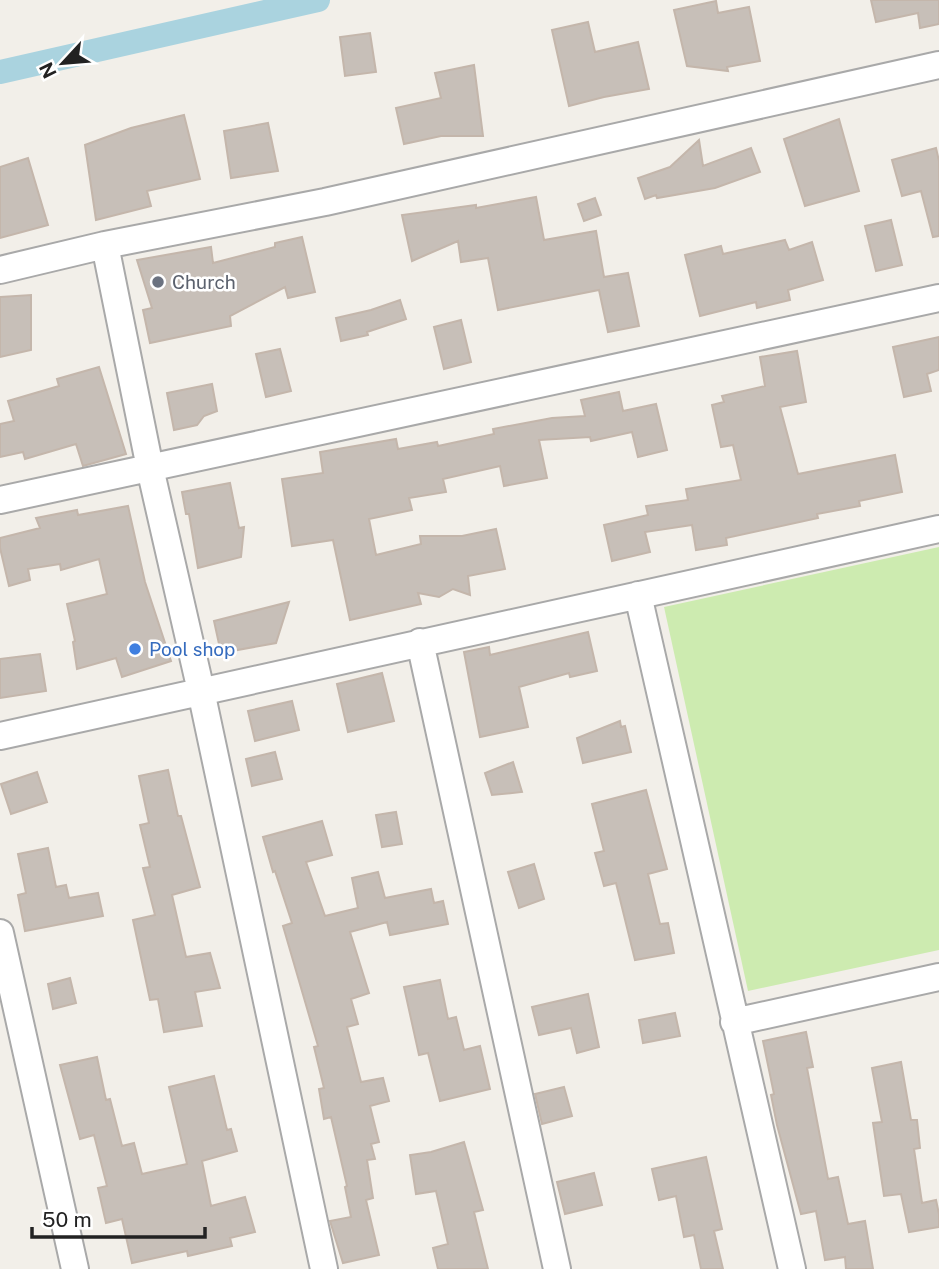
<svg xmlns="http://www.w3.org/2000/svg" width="939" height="1269" font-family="'Public Sans',sans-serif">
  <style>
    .grass { fill: #cdebb0 }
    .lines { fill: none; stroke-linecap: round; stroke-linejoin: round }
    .canal { stroke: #aad3df; stroke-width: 24 }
    .building { fill: #c7bfb8; stroke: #c4b6ab; stroke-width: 2 }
    .minor-casing { stroke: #a9a9a9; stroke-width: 30 }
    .minor { stroke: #fff; stroke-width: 26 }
    .worship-dot { fill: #6b7280; stroke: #fff; stroke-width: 2.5 }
    .shop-dot { fill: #3f7fe0; stroke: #fff; stroke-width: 2.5 }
    .labels { text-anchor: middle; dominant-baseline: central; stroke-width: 5; stroke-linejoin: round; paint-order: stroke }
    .worship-label { font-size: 19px; fill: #5b616d; stroke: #fff; text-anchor: start }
    .shop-label { font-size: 19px; fill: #366cbe; stroke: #fff; text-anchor: start }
  </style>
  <rect width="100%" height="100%" fill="#f2efe9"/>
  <path class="grass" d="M939 547V950L748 991 664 607Z"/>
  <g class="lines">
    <path class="canal" d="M0 72 318 0"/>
  </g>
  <path class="building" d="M871 0H939V24L920 28 918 13 876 22Z
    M716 1 718 13 749 7 760 61 727 67 728 71 687 66 674 10Z
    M588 22 595 52 638 42 649 89 604 97 569 106 552 30Z
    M370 33 376 72 345 76 340 37Z
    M474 65 483 136H441L404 144 396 108 441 98 435 73Z
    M184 115 200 179 147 191 151 206 96 220 85 145 131 128Z
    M839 119 859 191 805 206 784 139Z
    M268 123 278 171 231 178 224 131Z
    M699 140 703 166 751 148 760 172 715 188 657 198 656 195 645 199 638 178 670 167Z
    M936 148 939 161V236L933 237 921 191 902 196 892 160Z
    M28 158 48 225 0 238V167Z
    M536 197 544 240 596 231 604 277 628 273 639 326 608 332 599 290 498 310 488 258 461 262 458 241 412 261 402 215 476 205V208Z
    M595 198 601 215 584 221 578 204Z
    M891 220 902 265 876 271 865 226Z
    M302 237 315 292 288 298 285 287 230 316 231 326 150 343 143 310 152 308 137 260 211 247 213 263 275 247V243Z
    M785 240 789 250 812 242 823 280 788 290 790 300 757 308 756 302 700 316 685 255 721 246 723 254Z
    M31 295V350L0 357V297Z
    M400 300 406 319 367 332 368 335 341 341 336 318 371 310Z
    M461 320 471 362 444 369 434 327Z
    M939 337V370L927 374 931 391 904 397 893 347Z
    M280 349 291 391 266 397 256 354Z
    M797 351 806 402 780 407 798 474 895 455 902 492 859 501 860 506 817 514 818 518 726 538 727 545 696 550 692 525 645 532 650 552 612 561 604 525 648 515 646 506 688 500 686 489 741 480 733 445 721 447 712 405 724 402 722 396 765 386 760 357Z
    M99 367 126 454 83 466 76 444 25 459 23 452 0 457V424L14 421 8 401 59 386 57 379Z
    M212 384 217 411 204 416 197 425 174 430 167 393Z
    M619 392 623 411 656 404 667 450 638 457 632 432 591 441 590 437 539 440 547 478 504 486 500 466 443 479 446 492 409 498 412 510 369 519 376 555 421 544 420 536H462L496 529 505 569 468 576 470 595 453 589 439 597 418 593 421 604 350 620 333 540 292 546 282 479 323 473 320 452 396 439 398 449 437 442 438 446 494 434 493 429 552 418 585 416 581 400Z
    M230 483 239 528 244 527 241 557 198 568 189 514H186L182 492Z
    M128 506 145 582 171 661 122 677 116 658 77 669 73 642 75 641 67 604 107 594 99 559 61 570 60 564 28 569 30 580 9 586 0 548V538L40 528 36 518 77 510 78 515Z
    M289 602 276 643 221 653 214 621Z
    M588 632 597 671 570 677 569 673 519 687 528 727 480 737 464 652 489 647 490 655Z
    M40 654 46 691 0 698V659Z
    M382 673 394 721 348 732 337 684Z
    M292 701 299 730 255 741 248 711Z
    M620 721 621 727 625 726 631 752 583 763 577 738Z
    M275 752 282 779 252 786 246 759Z
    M513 762 522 792 492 795 485 773Z
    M168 770 178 816H181L200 887 172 895 186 957 210 953 220 988 195 992 202 1026 164 1032 158 999 150 1000 133 920 155 915 143 868 150 867 140 825 149 823 139 776Z
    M37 772 47 802 11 814 1 784Z
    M646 790 667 869 648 874 660 924 668 923 674 953 635 960 616 883 604 886 595 853 604 851 592 804Z
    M396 812 402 844 382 847 376 815Z
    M322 821 332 855 306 862 325 916 358 908 352 878 378 872 385 898 431 889 434 903 443 901 448 924 390 935 387 922 350 932 369 993 351 999 358 1024 347 1027 361 1082 383 1078 389 1101 370 1106 379 1142 371 1144 375 1159 367 1160 373 1198 366 1200 379 1255 343 1263 330 1221 351 1217 345 1187 347 1186 331 1117 324 1119 319 1089 324 1088 314 1047 318 1046 283 926 292 923 275 871 273 872 263 837Z
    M48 848 56 887 66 885 69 898 98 893 103 916 25 931 18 895 26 893 18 854Z
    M534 864 544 899 519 908 508 872Z
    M70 978 76 1003 53 1009 48 984Z
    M440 980 448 1019 456 1017 464 1050 480 1046 490 1089 440 1101 428 1053 419 1055 404 987Z
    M588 994 599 1047 577 1053 571 1028 539 1035 532 1007Z
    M675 1013 680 1036 643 1043 639 1020Z
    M806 1032 813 1067 807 1068 828 1179 838 1177 848 1224 865 1221 873 1269H846L845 1257 825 1260 816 1211 801 1214 777 1125 771 1095 774 1094 763 1041Z
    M97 1057 106 1100 110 1099 122 1146 134 1143 142 1174 187 1164 169 1087 214 1076 227 1130 231 1129 237 1151 202 1161 211 1206 245 1197 255 1232 230 1238 232 1246 188 1256 187 1251 132 1263 122 1219 106 1223 98 1188 107 1186 94 1135 80 1139 60 1065Z
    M901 1062 911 1120H917L920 1148 914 1149 922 1203 936 1200 939 1214V1227L909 1232 901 1194 884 1196 873 1123 882 1122 872 1068Z
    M564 1087 572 1116 542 1124 535 1094Z
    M464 1142 483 1210 474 1212 488 1269H438L433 1248 448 1244 436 1191 416 1194 410 1155 431 1152Z
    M706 1157 722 1229 714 1231 723 1269H701L694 1235 684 1237 676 1196 659 1200 652 1169Z
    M594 1173 602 1205 565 1214 557 1182Z"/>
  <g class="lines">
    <defs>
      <path id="minor" d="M105 245 150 468 201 691 324 1269
        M0 270 105 245 325 202 939 65
        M0 500 939 298
        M638 595 792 1269
        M420 642 557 1269
        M0 736 939 529
        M0 933 75 1269
        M734 1022 939 977"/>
    </defs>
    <use href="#minor" class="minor-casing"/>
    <use href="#minor" class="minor"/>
  </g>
  <circle class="worship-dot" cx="158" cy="282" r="7"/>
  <circle class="shop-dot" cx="135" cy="649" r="7"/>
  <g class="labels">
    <g class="worship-label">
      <text x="172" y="282">Church</text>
    </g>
    <g class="shop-label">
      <text x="149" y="649">Pool shop</text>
    </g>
  </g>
  <g transform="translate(63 63) rotate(244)" stroke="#ffffff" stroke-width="5" paint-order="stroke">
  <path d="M0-5L12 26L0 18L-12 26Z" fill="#222222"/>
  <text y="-10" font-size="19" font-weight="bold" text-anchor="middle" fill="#222222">N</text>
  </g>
  <path d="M32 1227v10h173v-10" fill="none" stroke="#222222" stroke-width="3.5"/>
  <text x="42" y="1227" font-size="21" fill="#222222" stroke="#ffffff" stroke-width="5" paint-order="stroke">50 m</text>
</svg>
